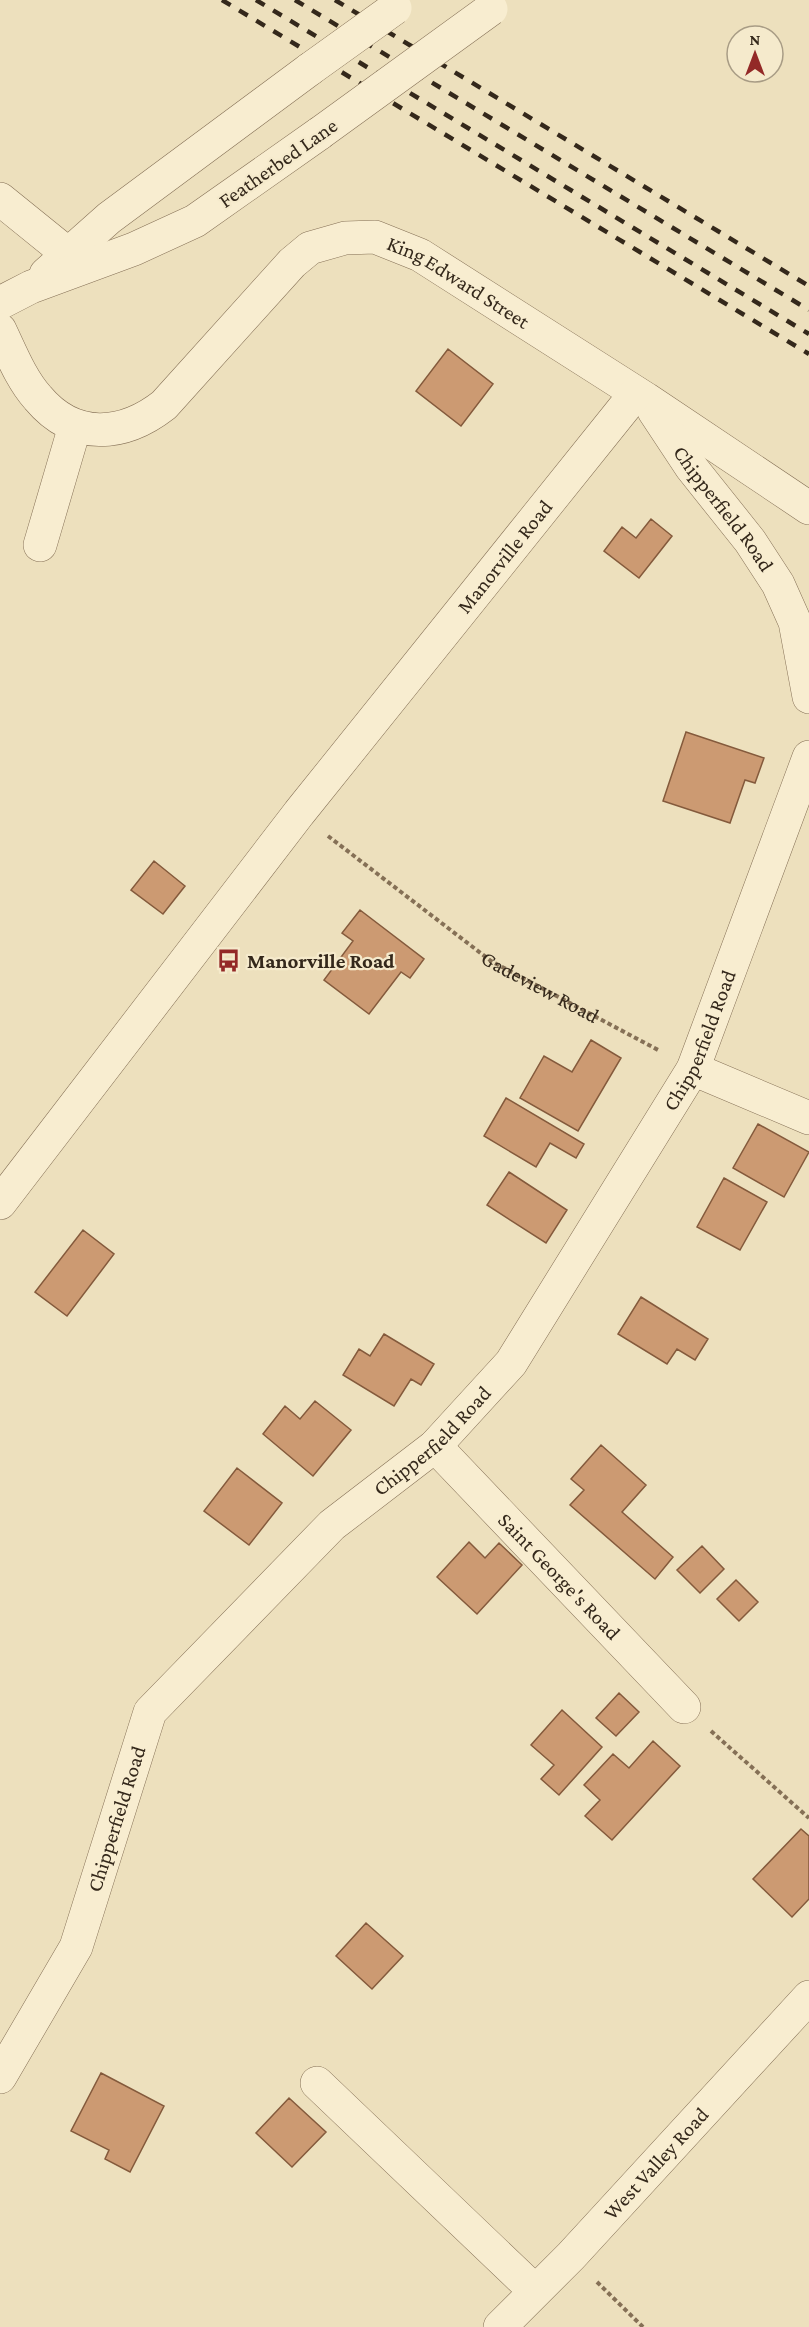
<svg xmlns="http://www.w3.org/2000/svg" width="809" height="2327" font-family="'Crimson Pro',serif">
  <style>
    .building { fill: #cc9a72; stroke: #845a3c; stroke-width: 1.5 }
    .lines { fill: none; stroke-linecap: round; stroke-linejoin: round }
    .minor-casing { stroke: #857056; stroke-width: 34 }
    .path { stroke: #857056; stroke-width: 4; stroke-dasharray: 4.5 3; stroke-linecap: butt }
    .minor { stroke: #f8edd0; stroke-width: 33 }
    .rail { stroke: #34281b; stroke-width: 4.5; stroke-dasharray: 10 10; stroke-linecap: butt }
    .minor-bridge-casing { stroke: #857056; stroke-width: 34; stroke-linecap: butt }
    .minor-bridge { stroke: #f8edd0; stroke-width: 33 }
    .labels { text-anchor: middle; dominant-baseline: central; stroke-width: 4.5; stroke-linejoin: round; paint-order: stroke }
    .street-label { font-size: 21px; fill: #34281b; stroke: #f5eacc }
    .poi-label { font-size: 21px; font-weight: bold; fill: #34281b; stroke: #f5eacc; text-anchor: start }
  </style>
  <rect width="100%" height="100%" fill="#ede0bd"/>
  <path class="building" d="M448 349 493 384 461 426 416 391Z
    M651 519 672 536 639 578 604 551 622 527 636 538Z
    M686 732 764 758 755 783 745 780 730 823 663 801Z
    M154 861 185 886 163 914 131 890Z
    M360 910 424 959 410 978 401 972 369 1014 324 980 353 941 342 933Z
    M591 1040 621 1058 578 1131 520 1098 544 1056 572 1072Z
    M506 1098 584 1144 576 1158 550 1143 536 1167 484 1136Z
    M758 1124 809 1152 784 1197 733 1168Z
    M509 1172 567 1210 546 1243 487 1205Z
    M724 1178 767 1202 740 1250 697 1227Z
    M83 1230 114 1254 67 1316 35 1292Z
    M641 1297 708 1339 695 1360 677 1349 667 1364 618 1334Z
    M384 1334 434 1364 421 1385 411 1379 394 1406 343 1375 359 1349 370 1356Z
    M315 1401 351 1430 313 1476 263 1434 285 1406 300 1419Z
    M601 1445 646 1485 622 1512 673 1557 655 1579 570 1505 584 1490 571 1479Z
    M237 1468 282 1503 249 1545 204 1511Z
    M469 1542 485 1558 499 1543 522 1565 477 1614 437 1577Z
    M702 1546 724 1569 700 1593 677 1570Z
    M736 1580 758 1602 739 1621 717 1599Z
    M619 1693 639 1712 616 1736 596 1718Z
    M562 1710 602 1747 559 1795 541 1779 554 1765 531 1745Z
    M653 1741 680 1766 612 1840 585 1816 600 1800 584 1785 613 1754 629 1768Z
    M801 1829 809 1836V1899L792 1917 753 1879Z
    M366 1923 403 1956 372 1989 336 1956Z
    M101 2073 164 2106 130 2172 105 2159 109 2150 71 2131Z
    M289 2098 326 2132 292 2167 256 2133Z"/>
  <g class="lines">
    <defs>
      <g id="minor">
        <path d="M0 199 68 254"/>
        <path d="M46 274 109 218 310 69"/>
        <path d="M0 303 31 287 134 249 195 221 320 133"/>
        <path id="s2" d="M0 330C11 353 21 379 38 398 74 441 123 437 164 405L292 263 310 248 345 238 375 237 420 255 646 399 809 508"/>
        <path id="s3" d="M654 411 691 467 750 541 778 584 795 622 809 697"/>
        <path d="M40 545 75 426"/>
        <path d="M693 1069 809 1118"/>
        <path id="s4" d="M0 1203 299 813 636 393"/>
        <path id="s5" d="M435 1446 684 1707"/>
        <path id="s6" d="M0 2077 76 1947 150 1712 332 1525 435 1446 511 1363 693 1069 809 757"/>
        <path d="M317 2083 535 2291"/>
        <path id="s7" d="M500 2327 571 2256 809 1997"/>
      </g>
    </defs>
    <use href="#minor" class="minor-casing"/>
    <g class="path">
      <path id="s1" d="M328 836 491 961 660 1051"/>
      <path d="M711 1731 809 1818"/>
      <path d="M597 2282 643 2327"/>
    </g>
    <use href="#minor" class="minor"/>
    <path class="rail" d="M222 0 809 354
      M256 0 809 334
      M295 0 809 310
      M335 0 809 286"/>
    <defs>
      <path id="minor-bridge" d="M310 69 395 8
        M320 133 491 9"/>
    </defs>
    <use href="#minor-bridge" class="minor-bridge-casing"/>
    <use href="#minor-bridge" class="minor-bridge"/>
  </g>
  <defs>
    <symbol id="bus-bare" viewBox="-9 -9 18 18"><path d="M-5-6H5V4H4V6H2V4H-2V6H-4V4H-5ZM-3.5-4V0h7V-4ZM-3.5 1.2v1.5H-2V1.2ZM2 1.2v1.5H3.5V1.2Z" fill="#932927" stroke="#f5eacc" stroke-width="2.5" paint-order="stroke"/></symbol>
  </defs>
  <g fill-rule="evenodd">
    <use href="#bus-bare" x="212" y="944" width="33" height="33"/>
  </g>
  <g class="labels">
    <g class="street-label">
      <text transform="translate(278 163) rotate(-35)">Featherbed Lane</text>
      <text stroke="none"><textPath href="#s2" startOffset="596">King Edward Street</textPath></text>
      <text stroke="none"><textPath href="#s3" startOffset="120">Chipperfield Road</textPath></text>
      <text stroke="none"><textPath href="#s4" startOffset="820">Manorville Road</textPath></text>
      <text stroke="none"><textPath href="#s1" startOffset="261">Gadeview Road</textPath></text>
      <text stroke="none"><textPath href="#s6" startOffset="1275">Chipperfield Road</textPath></text>
      <text stroke="none"><textPath href="#s6" startOffset="789">Chipperfield Road</textPath></text>
      <text stroke="none"><textPath href="#s5" startOffset="180">Saint George's Road</textPath></text>
      <text stroke="none"><textPath href="#s6" startOffset="285">Chipperfield Road</textPath></text>
      <text stroke="none"><textPath href="#s7" startOffset="226">West Valley Road</textPath></text>
    </g>
    <g class="poi-label">
      <text x="247" y="961">Manorville Road</text>
    </g>
  </g>
  <g transform="translate(755 54)"><circle r="28" fill="#f5eacc" stroke="#a89c85" stroke-width="1.5"/>
  <path d="M0-4.5L10 22L0 15L-10 22Z" fill="#932927"/>
  <text y="-9" font-size="16" font-weight="bold" text-anchor="middle" fill="#34281b">N</text>
  </g>
</svg>
